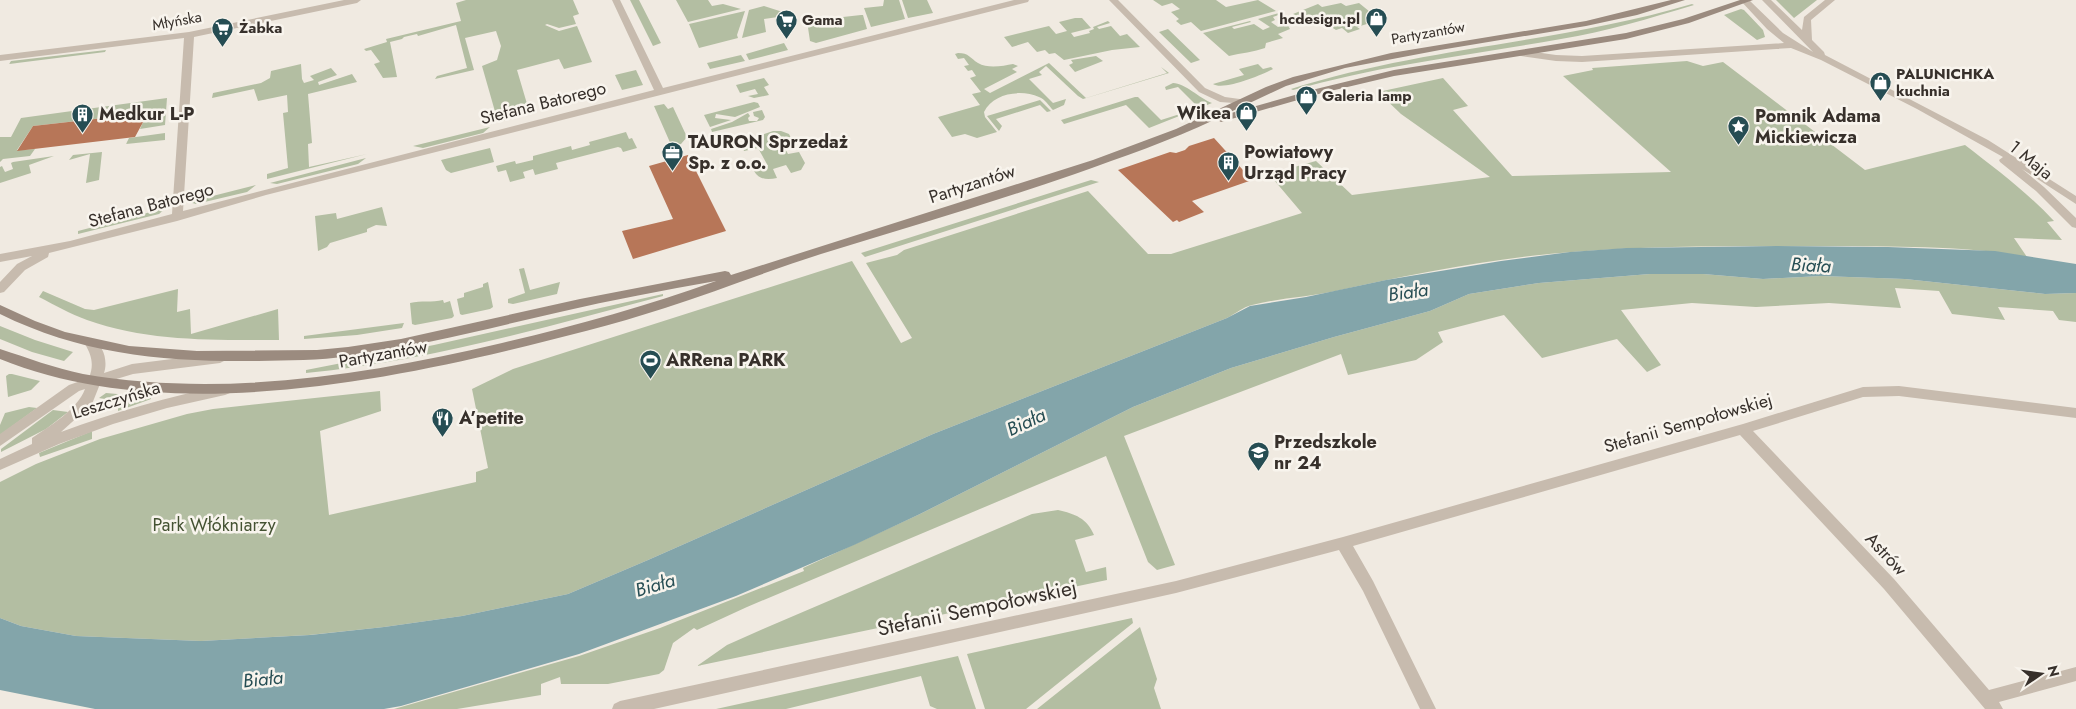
<svg xmlns="http://www.w3.org/2000/svg" width="2076" height="709" font-family="Jost,sans-serif">
  <style>
    .green { fill: #b3bea2 }
    .water { fill: #83a5aa }
    .building { fill: #b77658 }
    .lines { fill: none; stroke-linecap: round; stroke-linejoin: round }
    .minor { fill: #c7bbae; fill-rule: evenodd }
    .tertiary { fill: #c7bbae; fill-rule: evenodd }
    .secondary { fill: #9b8b7f; fill-rule: evenodd }
    .labels { text-anchor: middle; dominant-baseline: central; stroke-width: 5; stroke-linejoin: round; paint-order: stroke }
    .far-poi-label { font-size: 15px; font-weight: bold; fill: #37302b; stroke: #f8f4ed; text-anchor: start }
    .far-street-label { font-size: 15px; fill: #37302b; stroke: #f8f4ed }
    .street-label { font-size: 18px; fill: #37302b; stroke: #f8f4ed }
    .poi-label { font-size: 18px; font-weight: bold; fill: #37302b; stroke: #f8f4ed; text-anchor: start }
    .park-label { font-size: 18px; fill: #445232; stroke: #f8f4ed }
    .water-label { font-size: 19px; font-style: italic; fill: #264d53; stroke: #f8f4ed }
    .near-street-label { font-size: 21px; fill: #37302b; stroke: #f8f4ed }
  </style>
  <rect width="100%" height="100%" fill="#f0eae1"/>
  <path class="green" d="M466 0H573L579 14 573 16 576 24 559 28 547 24 545 25 559 31 577 26 592 62 564 69 559 59 517 70 530 114 498 122 482 66 497 60 501 46 496 31 465 38 474 70 435 79 437 76 467 68 456 25 418 36 417 34 404 37 402 39 390 42 397 77 383 78 374 64 380 62 371 50 366 51 364 49 387 42 386 39 461 21 456 3Z
    M630 0H639L661 43 653 46Z
    M676 0H708L712 6 723 4 741 9 688 22Z
    M884 0H899L905 19 871 27 864 8 883 6Z
    M902 0H927L933 13 908 18Z
    M1153 0H1216L1226 7 1258 0 1276 11 1201 31 1191 22 1181 25 1176 21 1179 19 1171 12 1180 9 1172 3 1162 6Z
    M1776 0H1817L1794 18Z
    M1341 3 1346 6 1359 3 1380 20 1357 27 1360 29 1348 33 1342 28 1336 30 1317 18 1307 22 1293 14 1318 4 1322 7Z
    M1692 4 1694 5C1650 18 1606 32 1561 39 1471 55 1381 65 1293 90L1291 89C1422 47 1561 43 1692 4Z
    M764 6 792 15 764 19 766 32 742 38 749 10Z
    M1741 9 1744 10 1763 30 1765 37 1757 40 1724 15Z
    M745 11 737 35 738 38 699 48 689 24Z
    M1279 13 1281 14 1273 17 1275 20 1271 22 1278 27 1287 24 1290 29 1278 34 1283 38 1266 43 1265 48C1254 52 1241 53 1229 56L1203 33 1250 21 1251 22 1232 27 1234 29 1254 24 1263 30 1270 27 1258 19Z
    M861 15H863L867 29 816 43 810 41 807 21Z
    M1075 18H1082L1091 28 1071 33 1074 37 1090 33 1089 31 1094 29 1093 27 1108 21 1110 23 1097 27 1099 29 1111 26 1120 36 1127 34 1140 47 1112 50 1064 60 1055 53 1049 54 1045 50 1037 52 1028 42 1012 47 1004 37 1049 26 1056 34 1067 31 1059 22Z
    M1168 29 1200 60 1191 63 1159 32Z
    M784 43 788 50 749 60 746 54Z
    M106 50 105 52 9 64 11 61Z
    M958 53C969 53 970 58 978 63 988 69 1003 66 1013 64L1018 66 1012 69 1017 72 984 89 990 93 1049 63 1086 98 1167 73 1161 67 1169 73 1083 99 1078 96 1046 66 1039 72 1042 75 1029 79 1053 103 1066 99 1064 105 1053 110C1049 106 1045 99 1039 97 1021 89 993 93 984 112L985 117 997 132 977 138 965 134 952 137 938 117 980 105 972 94 981 92 970 78 976 76 972 70 968 71 964 66 969 65 964 58 958 59 955 54Z
    M741 55 745 61 710 69 707 63Z
    M1096 56 1103 61 1075 72 1069 65 1073 63 1071 60Z
    M1687 61 1703 66 1723 62 1865 170 1965 145C1996 169 2027 192 2054 221L2047 222 2062 240 2014 238 2027 257C1962 245 1894 247 1828 246 1743 246 1657 245 1572 252 1493 258 1413 274 1336 291 1308 297 1279 298 1252 305 1243 307 1235 314 1227 318L933 434 648 560 568 594 462 616 384 627 309 635 201 641 76 636 21 626 0 618V482L36 464 100 439 187 414 213 409 380 391 381 411 320 431 329 515 476 482V472L488 468 472 389 513 369 852 261 901 343 912 338 866 263 897 255 904 250 1088 191 1148 254H1171L1302 213 1269 174 1316 161 1352 195 1490 177 1401 114 1378 92 1443 78 1468 106 1453 110 1512 176 1671 172 1563 76 1593 70 1592 68Z
    M301 64 302 79 304 83 314 80 310 76 331 68 337 75 318 82 319 85 352 74 357 82 308 94 312 143 308 144 309 167 367 154 267 179V174L288 168 283 113 288 112 287 95 258 101 254 89 212 98 213 93 261 83 270 78 271 71Z
    M1258 64 1263 69 1271 67 1273 69C1262 75 1223 91 1213 84L1244 75 1239 69Z
    M636 70 643 85 622 90 615 75Z
    M764 78 769 85 764 87 769 95 754 98 748 96 758 94 755 89 740 93 736 85Z
    M1173 83C1185 83 1199 98 1212 103L1149 128 1126 105 1064 124 1061 120 1135 97H1138L1161 120 1199 108 1178 87 1166 90 1165 87Z
    M167 98 165 125 140 129 147 113 33 126 17 150 35 149 30 156 3 159 0 162V137H11L21 118Z
    M1040 100 1051 111 1047 112 1040 105 996 119 1002 126 999 131 987 116Z
    M754 102 758 103 760 107 735 117 716 114 715 118 731 120 710 127 704 115Z
    M664 104 668 109 673 107 687 137 681 144 672 147 654 106Z
    M762 110 765 117 763 120 712 132 711 129 732 122 748 113 750 116 748 118 749 121H757L759 118 754 116 753 112Z
    M490 127 483 133 423 148 413 146Z
    M773 131H781L789 134 791 138 781 141 788 154 799 152 805 163 801 170 791 173 786 165 773 169 777 178C768 180 759 180 754 171L768 166 758 148 744 151 742 146 749 139Z
    M626 132 629 139 632 138 637 148 623 152 621 148 618 147 556 163 558 169 535 175 533 169 523 172 525 178 510 182 506 170 498 172 496 166 515 161 516 164 533 160V156L571 146 572 150 590 145 589 142Z
    M165 133V140L126 144 129 138Z
    M490 148 494 162 451 173 446 170 441 160Z
    M102 152 99 180 86 183 90 154 69 160 73 155Z
    M54 156 29 165 31 173 0 183V167L2 166 5 172 13 169 11 163 13 162Z
    M366 158 358 164 277 184 270 183Z
    M1091 180 1099 182 865 257 861 253Z
    M256 185 247 192 196 204 189 202Z
    M382 207 387 226 376 225 367 229V232L330 243 327 247 318 251 315 216 336 213 337 219Z
    M166 208 159 214 78 234V231Z
    M524 268 530 290 560 282 557 294 513 304 508 303V299L525 293 519 269Z
    M1650 274H1703L1763 279 1821 276 1905 279 2045 294 2076 293V322L2059 320 2053 311 1998 307 2005 320 1952 314 1939 291 1895 288 1901 308 1829 303 1756 307 1692 303 1621 310 1661 365 1647 372 1617 339 1542 358 1504 315 1438 332 1443 342 1416 360 1348 375 1341 354 1124 436 1175 565 1157 570 1148 562 1106 456 747 607 697 630 694 628 673 643 664 670 659 674 608 684H561L560 677 541 684V695L457 709H394L579 656 660 628 804 571 803 568 920 514 1133 407 1231 368 1334 337 1430 311 1469 294 1539 283Z
    M488 282 493 307 490 309 462 315 460 314 457 299 464 297V293L483 287V284Z
    M178 289 177 312 190 309 191 334 278 309 279 340C215 340 149 342 87 320 70 314 55 305 39 297L43 291 85 309 94 310Z
    M663 294V296C546 327 427 361 306 373V370L434 345Z
    M443 300 444 303 450 301 454 316 452 318 415 325 412 324 410 303C421 300 432 303 443 300Z
    M404 323 402 328 357 335 304 339V336Z
    M0 326 35 340 73 352 64 361 32 352 0 339Z
    M9 374H12L40 381 31 390 8 397 6 376Z
    M106 393 150 397 151 399 118 411V404L111 400 99 398Z
    M29 407 37 408 0 435V425L5 413Z
    M53 410 68 412 46 429 1 452V449Z
    M92 431V439L40 457 39 453Z
    M1058 510C1075 514 1087 518 1094 535L1075 540 1086 572 1106 567 1107 580 697 666 727 645 763 629 1032 514Z
    M1132 618 1133 623 1026 709H985L967 654Z
    M1140 627 1157 679 1154 688 1161 709H1037Z
    M958 656 976 709H937L930 706 921 676 786 709H716Z"/>
  <path class="water" d="M1776 246 1888 247 1995 251 2076 264V293L2045 294 1905 279 1821 276 1763 279 1703 274H1650L1539 283 1469 294 1430 311 1334 337 1231 368 1133 407 920 514 854 545 736 596 579 654 401 706 384 709H95L0 690V618L21 626 76 636 201 641 310 635 384 627 462 616 568 594 648 560 933 434 1227 318 1250 306 1306 297 1386 280 1501 261 1570 252 1626 248Z"/>
  <path class="building" d="M148 113 135 137 17 151 33 126Z
    M1214 138 1252 180 1192 201 1204 212 1179 222 1177 220 1173 222 1118 170 1170 152 1176 153 1185 150 1189 146Z
    M688 155 726 231 633 259 622 231 673 219 649 166Z"/>
  <g class="lines">
    <path class="minor" d="M344 0H361L357 3 194 37 183 211 654 90 612 0H620L663 88 1014 0H1029L1028 2 266 195 177 221 49 253 48 257 25 270 4 292 0 293V282L17 264 32 256 0 262V254L70 241 172 214 184 38 0 61V55L189 32Z
      M1109 0H1118L1205 88 1225 97 1247 100V104L1220 102 1199 92Z
      M91 340C104 343 108 362 104 373L132 364 220 353 224 355 226 358 224 361 220 363 133 374 100 384 92 404 61 432C114 412 169 397 225 385L230 387 231 390 230 393 225 395 167 408 113 424 59 444 0 470V459L32 444V438C50 426 77 410 85 389L79 391 0 446V434L69 385 89 378C94 365 92 356 85 344L87 341Z
      M1899 386 2076 408V418L1899 396 1863 397 1753 431 1894 579 1989 690 2076 667V681L1999 702 2003 709H1985L1884 589 1740 435 1353 546 1373 581 1436 709H1420L1363 591 1339 550 1176 593 654 709H612L614 704 620 701 1176 581 1343 537 1743 424 1863 387Z"/>
    <path class="tertiary" d="M1740 0H1749L1783 33 1813 52 1762 0H1771L1802 30 1804 17 1825 0H1835L1811 20 1812 40 1824 52 1825 55 1988 140 2076 196V204L2022 169 2044 187 2076 218V228L2072 227 2036 191 2000 162 1999 160 2003 157 1917 109 1821 60 1791 48 1582 62 1556 61 1521 56 1516 53 1521 50 1556 55 1582 56 1784 43 1767 29Z"/>
    <path class="secondary" d="M1671 0H1685L1637 15 1586 26 1440 50 1345 68 1286 86 1224 115 1316 89 1394 70 1626 33 1683 19 1740 0H1753L1689 23 1626 39 1394 76 1322 93 1221 122 1216 119C1170 141 1122 157 1075 174 991 203 905 228 821 254 768 271 717 291 665 308 613 325 559 338 506 351 350 388 153 421 0 359V349C28 358 54 368 83 374 222 398 366 375 502 343 575 326 646 306 716 281 664 290 612 300 560 312 490 328 420 346 349 356 319 361 288 360 258 361 166 362 83 355 0 314V305L35 321 65 332 129 346 197 351 317 350 348 347 401 339 580 299 725 271 729 272 731 275 1093 160 1176 129 1266 87 1293 77 1391 53 1586 21Z"/>
  </g>
  <defs>
    <symbol id="shop-pin" viewBox="-11 -11 22 30"><path d="M0 17L-7.5 6A9.5 9.5 0 1 1 7.5 6Z" fill="#264d53" stroke="#f8f4ed"/><path d="M-5-2.5h2.3a2.7 3.5 0 0 1 5.4 0H5L5.5 6h-11ZM-1.5-2.5h3a1.5 2.3 0 0 0-3 0Z" fill="#fff"/></symbol>
    <symbol id="supermarket-pin" viewBox="-11 -11 22 30"><path d="M0 17L-7.5 6A9.5 9.5 0 1 1 7.5 6Z" fill="#264d53" stroke="#f8f4ed"/><path d="M-6-5.5h2.5l.6 2H6L4.5 2H-2.5L-4.4-4H-6ZM-1.5 3.2a1.3 1.3 0 1 0 .1 0ZM3 3.2a1.3 1.3 0 1 0 .1 0Z" fill="#fff"/></symbol>
    <symbol id="building-pin" viewBox="-11 -11 22 30"><path d="M0 17L-7.5 6A9.5 9.5 0 1 1 7.5 6Z" fill="#264d53" stroke="#f8f4ed"/><path d="M-4-6H4V6H1V3H-1V6H-4ZM-2.5-4.3h1.7v1.8h-1.7ZM.8-4.3h1.7v1.8H.8ZM-2.5-1h1.7V.8h-1.7ZM.8-1h1.7V.8H.8Z" fill="#fff"/></symbol>
    <symbol id="sight-pin" viewBox="-11 -11 22 30"><path d="M0 17L-7.5 6A9.5 9.5 0 1 1 7.5 6Z" fill="#264d53" stroke="#f8f4ed"/><path d="M0-6L1.8-2.2L6-1.7L2.9 1.2L3.7 5.4L0 3.3L-3.7 5.4L-2.9 1.2L-6-1.7L-1.8-2.2Z" fill="#fff"/></symbol>
    <symbol id="office-pin" viewBox="-11 -11 22 30"><path d="M0 17L-7.5 6A9.5 9.5 0 1 1 7.5 6Z" fill="#264d53" stroke="#f8f4ed"/><path d="M-6-3h4V-5.5h4V-3h4V5H-6ZM-1-4.5V-3h2v-1.5ZM-6 0V1H6V0Z" fill="#fff"/></symbol>
    <symbol id="stadium-pin" viewBox="-11 -11 22 30"><path d="M0 17L-7.5 6A9.5 9.5 0 1 1 7.5 6Z" fill="#264d53" stroke="#f8f4ed"/><path d="M0-5a6.5 5 0 1 0 0 10a6.5 5 0 1 0 0-10ZM-3.5-1.8h7v3.6h-7Z" fill="#fff"/></symbol>
    <symbol id="restaurant-pin" viewBox="-11 -11 22 30"><path d="M0 17L-7.5 6A9.5 9.5 0 1 1 7.5 6Z" fill="#264d53" stroke="#f8f4ed"/><path d="M-5-6h1v4h1v-4h1v4h1v-4h1v5L-1.5 .5V6h-2V.5L-5-1ZM5-6V6H3V1.5H1.5Q1.5-4 5-6Z" fill="#fff"/></symbol>
    <symbol id="school-pin" viewBox="-11 -11 22 30"><path d="M0 17L-7.5 6A9.5 9.5 0 1 1 7.5 6Z" fill="#264d53" stroke="#f8f4ed"/><path d="M0-5L7-2L0 1L-7-2ZM-4 1L0 2.5L4 1V4Q0 6-4 4Z" fill="#fff"/></symbol>
  </defs>
  <g fill-rule="evenodd">
    <use href="#shop-pin" x="1364" y="6" width="25" height="34"/>
    <use href="#supermarket-pin" x="774" y="8" width="25" height="34"/>
    <use href="#supermarket-pin" x="210" y="16" width="25" height="34"/>
    <use href="#shop-pin" x="1868" y="70" width="25" height="34"/>
    <use href="#shop-pin" x="1294" y="84" width="25" height="34"/>
    <use href="#shop-pin" x="1234" y="100" width="25" height="34"/>
    <use href="#building-pin" x="70" y="102" width="25" height="34"/>
    <use href="#sight-pin" x="1726" y="114" width="25" height="34"/>
    <use href="#office-pin" x="660" y="140" width="25" height="34"/>
    <use href="#building-pin" x="1216" y="150" width="25" height="34"/>
    <use href="#stadium-pin" x="638" y="348" width="25" height="34"/>
    <use href="#restaurant-pin" x="430" y="406" width="25" height="34"/>
    <use href="#school-pin" x="1246" y="440" width="25" height="34"/>
  </g>
  <g class="labels">
    <g class="far-poi-label">
      <text x="1360" y="19" text-anchor="end">hcdesign.pl</text>
      <text x="802" y="20">Gama</text>
      <text x="239" y="28">Żabka</text>
      <text x="1896" y="74">PALUNICHKA<tspan x="1896" dy="17">kuchnia</tspan></text>
      <text x="1322" y="96">Galeria lamp</text>
    </g>
    <g class="far-street-label">
      <text transform="translate(177 21) rotate(-10)">Młyńska</text>
      <text transform="translate(1428 33) rotate(-10)">Partyzantów</text>
    </g>
    <g class="street-label">
      <text transform="translate(543 103) rotate(-14)">Stefana Batorego</text>
      <text transform="translate(2031 160) rotate(39)">1 Maja</text>
      <text transform="translate(972 184) rotate(-18)">Partyzantów</text>
      <text transform="translate(151 205) rotate(-15)">Stefana Batorego</text>
      <text transform="translate(383 354) rotate(-10)">Partyzantów</text>
      <text transform="translate(116 400) rotate(-17)">Leszczyńska</text>
      <text transform="translate(1688 423) rotate(-16)">Stefanii Sempołowskiej</text>
      <text transform="translate(1886 554) rotate(47)">Astrów</text>
    </g>
    <g class="poi-label">
      <text x="1231" y="113" text-anchor="end">Wikea</text>
      <text x="99" y="114">Medkur L-P</text>
      <text x="1755" y="116">Pomnik Adama<tspan x="1755" dy="21">Mickiewicza</tspan></text>
      <text x="688" y="142">TAURON Sprzedaż<tspan x="688" dy="21">Sp. z o.o.</tspan></text>
      <text x="1244" y="152">Powiatowy<tspan x="1244" dy="21">Urząd Pracy</tspan></text>
      <text x="666" y="360">ARRena PARK</text>
      <text x="459" y="418">A’petite</text>
      <text x="1274" y="442">Przedszkole<tspan x="1274" dy="21">nr 24</tspan></text>
    </g>
    <g class="park-label">
      <text x="214" y="525">Park Włókniarzy</text>
    </g>
    <g class="water-label">
      <text transform="translate(1811 265) rotate(3)">Biała</text>
      <text transform="translate(1408 292) rotate(-8)">Biała</text>
      <text transform="translate(1026 422) rotate(-25)">Biała</text>
      <text transform="translate(655 585) rotate(-17)">Biała</text>
      <text transform="translate(263 679) rotate(-6)">Biała</text>
    </g>
    <g class="near-street-label">
      <text transform="translate(977 608) rotate(-12)">Stefanii Sempołowskiej</text>
    </g>
  </g>
  <g transform="translate(2041 674) rotate(77)" stroke="#f8f4ed" stroke-width="4" paint-order="stroke">
  <path d="M0-4L9 19L0 12L-9 19Z" fill="#37302b"/>
  <text y="-8" font-size="14" font-weight="bold" text-anchor="middle" fill="#37302b">N</text>
  </g>
</svg>
